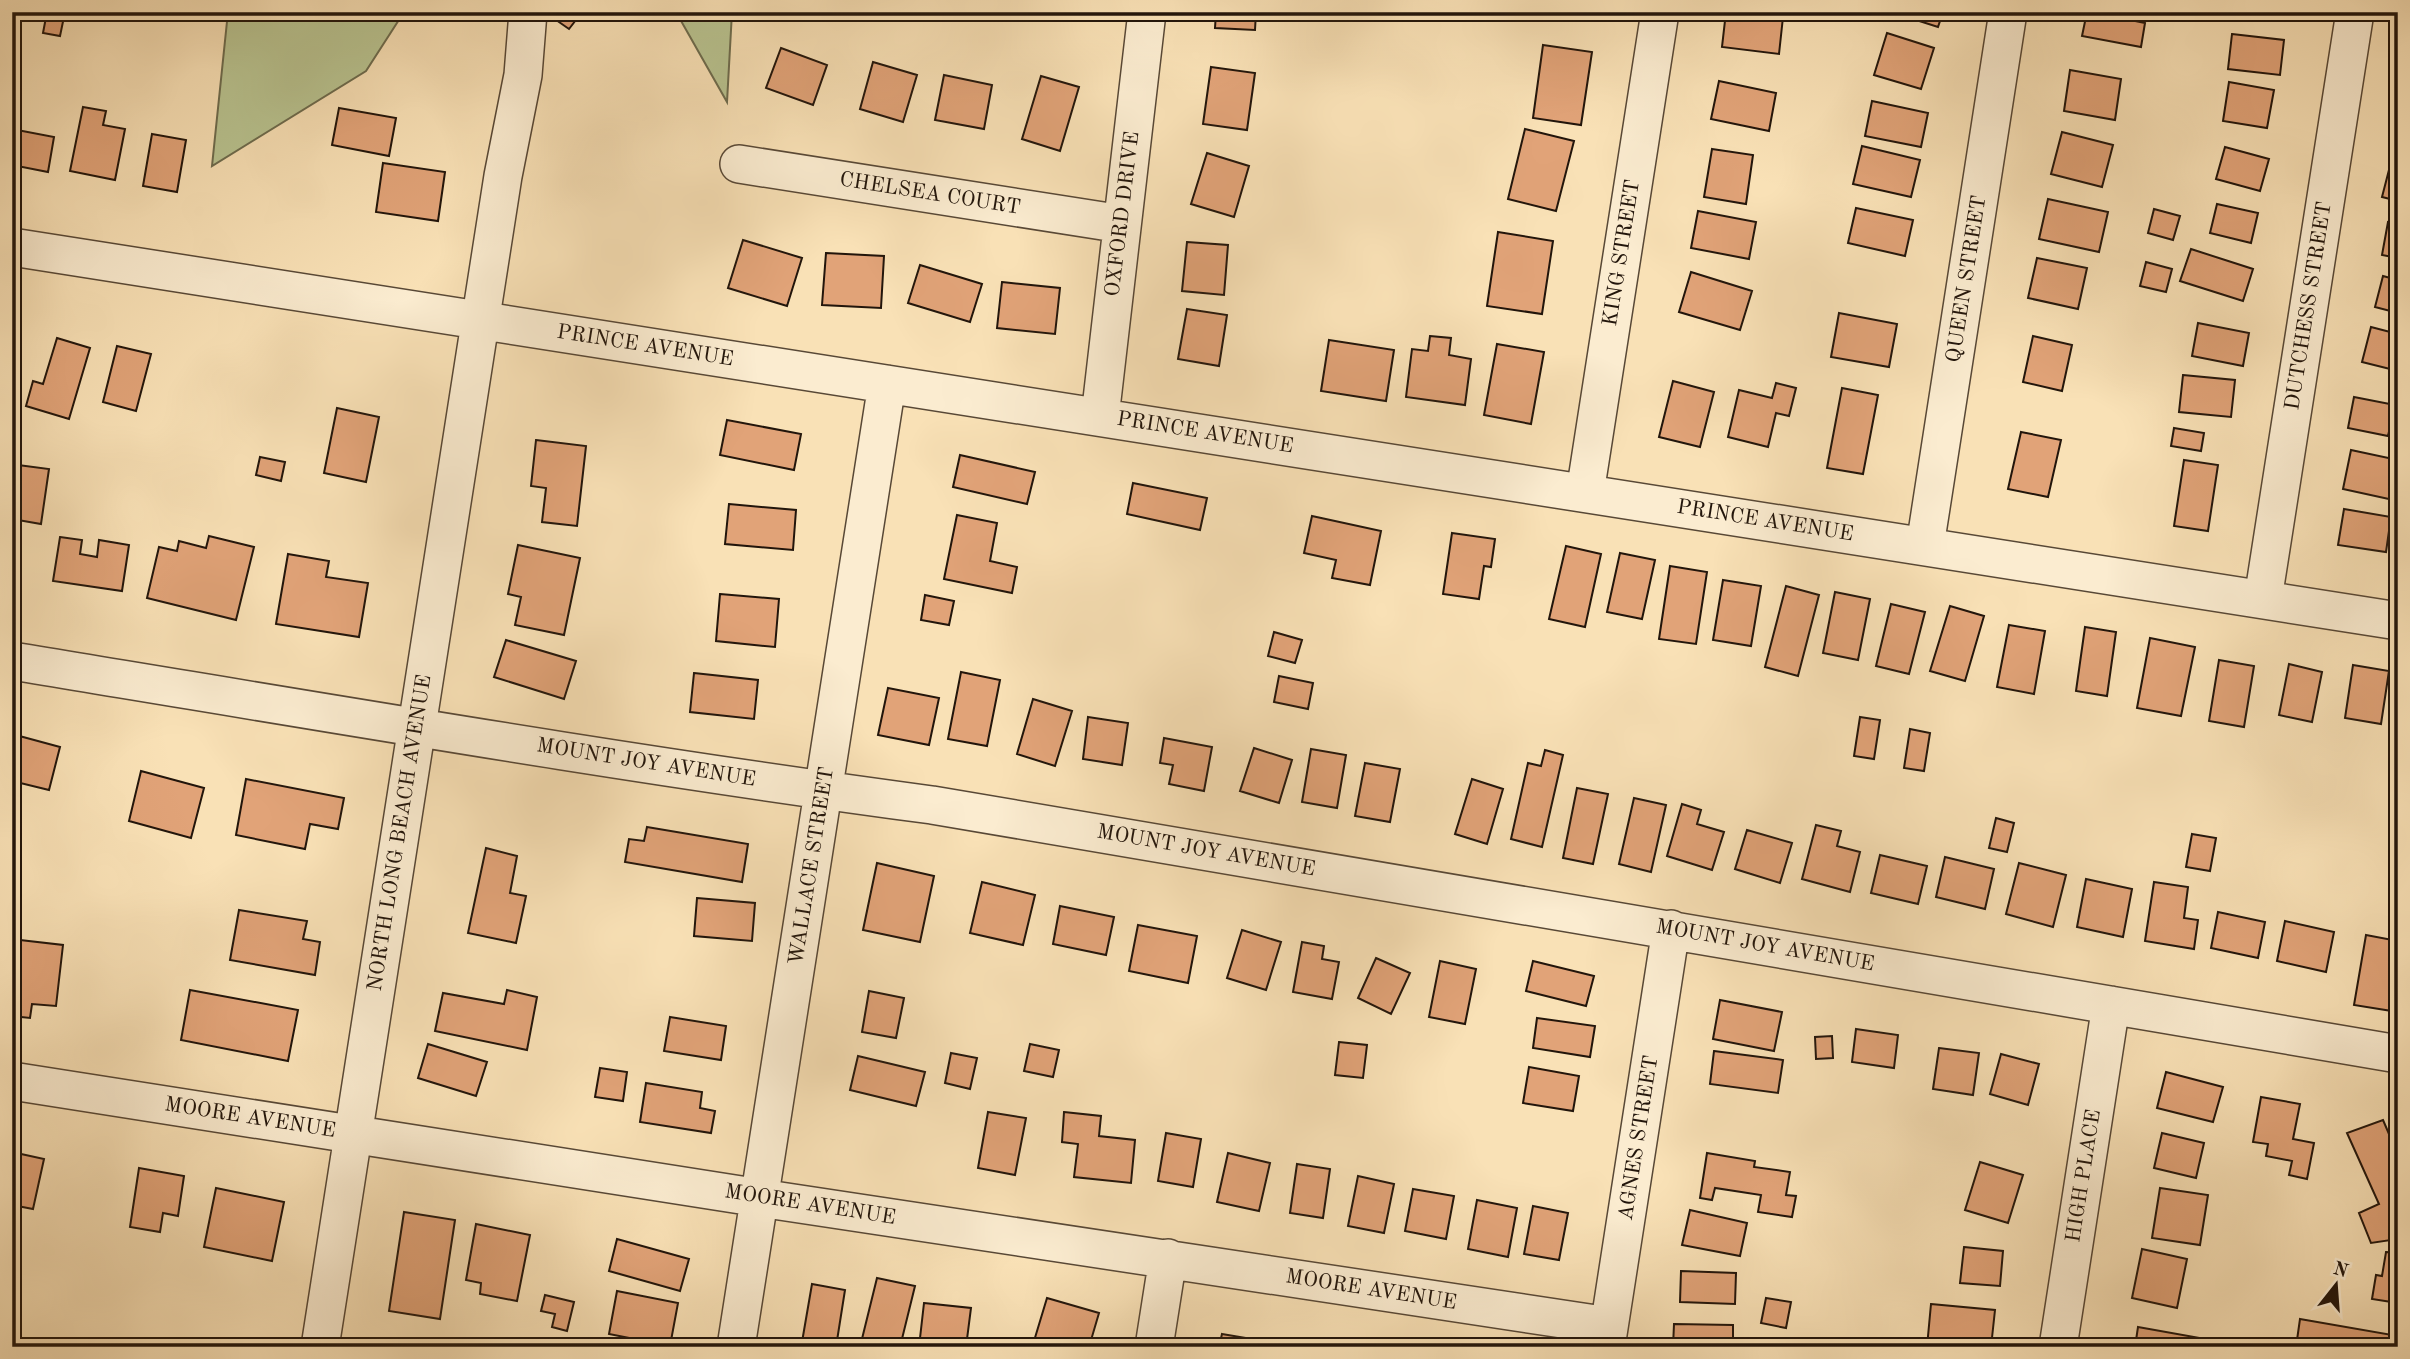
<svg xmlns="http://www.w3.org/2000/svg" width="2410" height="1359" font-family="'Old Standard TT',serif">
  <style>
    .green { fill: #b9c491; stroke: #6e6c4e; stroke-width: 2 }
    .building { fill: #e1a378; stroke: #22150b; stroke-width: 2 }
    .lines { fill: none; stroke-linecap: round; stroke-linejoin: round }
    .minor-casing { stroke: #584836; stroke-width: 40 }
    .minor { stroke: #fbecd0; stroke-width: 37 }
    .labels { text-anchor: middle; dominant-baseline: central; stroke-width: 6; stroke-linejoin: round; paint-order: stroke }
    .street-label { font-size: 21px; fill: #22150b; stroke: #fbecd0 }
  </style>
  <rect width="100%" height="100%" fill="#f9e1b6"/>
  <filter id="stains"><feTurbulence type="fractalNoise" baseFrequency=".00286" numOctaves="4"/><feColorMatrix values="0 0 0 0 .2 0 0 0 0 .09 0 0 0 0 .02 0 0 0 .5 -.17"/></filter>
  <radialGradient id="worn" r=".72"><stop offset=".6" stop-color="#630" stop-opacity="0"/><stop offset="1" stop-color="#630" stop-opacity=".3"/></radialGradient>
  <path class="green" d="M228 12H404L366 71 212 166Z
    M676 12H732L727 102Z"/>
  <path class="building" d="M47 12H65L60 36 43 33Z
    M121 12H154L153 18Z
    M551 12H582L569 29 549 15Z
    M1216 12H1256L1255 30 1215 28Z
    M1726 12 1783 17 1779 54 1722 47Z
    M1891 12H1943L1938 27Z
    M2087 12H2131L2130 20 2145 23 2141 47 2082 36Z
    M1887 33 1934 48 1921 89 1874 75Z
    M2232 34 2284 40 2280 75 2228 69Z
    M1543 45 1592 52 1581 125 1533 118Z
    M781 48 827 65 813 105 766 88Z
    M873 62 917 75 903 122 860 109Z
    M1211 67 1255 73 1247 130 1203 124Z
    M2070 70 2121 79 2115 120 2064 111Z
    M944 75 992 85 984 129 935 120Z
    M1041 76 1079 87 1060 151 1022 139Z
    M1719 81 1776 93 1769 131 1711 119Z
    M2229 82 2274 90 2267 128 2223 121Z
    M1872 101 1928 113 1921 147 1865 136Z
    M83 107 106 111 103 125 125 129 115 180 70 171Z
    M339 108 396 118 389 156 332 145Z
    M12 129 54 137 48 172 12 165Z
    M1525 129 1574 141 1556 211 1508 199Z
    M2062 132 2113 145 2102 187 2051 174Z
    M152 134 186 140 177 192 143 186Z
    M1862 146 1920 160 1911 197 1853 184Z
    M2225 147 2269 159 2260 191 2216 179Z
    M1712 149 1753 155 1746 204 1704 197Z
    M1207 153 1249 166 1234 217 1191 204Z
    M383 163 445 172 438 221 376 212Z
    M2390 166 2398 168V201L2382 197Z
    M2048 199 2108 212 2099 252 2039 239Z
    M2217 204 2258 213 2251 243 2210 233Z
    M1856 208 1913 220 1905 256 1848 243Z
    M2154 209 2180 216 2173 240 2148 233Z
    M1698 211 1756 222 1749 259 1691 248Z
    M2388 222 2398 224V258L2382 255Z
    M1498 232 1553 241 1542 314 1487 306Z
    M743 240 802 258 787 306 728 288Z
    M1187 242 1228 245 1224 295 1182 291Z
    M2191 249 2253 269 2243 301 2180 281Z
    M826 253 884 256 881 308 822 305Z
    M2037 258 2087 268 2078 309 2028 298Z
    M2146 262 2172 269 2166 292 2140 286Z
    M920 265 982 284 970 322 908 303Z
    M1691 272 1752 291 1740 330 1679 312Z
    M2383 276 2398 280V313L2375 307Z
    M1002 282 1060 288 1055 334 997 328Z
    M1187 309 1227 315 1219 366 1178 359Z
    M1839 313 1897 324 1889 367 1831 357Z
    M2198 323 2249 333 2243 366 2192 356Z
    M2371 327 2398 334V371L2362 362Z
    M1430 336 1451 338 1449 355 1471 359 1465 405 1406 397 1412 349 1428 351Z
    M2033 336 2072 345 2062 391 2023 382Z
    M57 338 90 348 69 419 26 406 33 381 43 384Z
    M12 339 20 341 12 363Z
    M1329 340 1394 350 1386 401 1321 391Z
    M1497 344 1544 352 1531 424 1484 415Z
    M117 346 151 354 136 411 103 402Z
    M2183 375 2235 380 2231 417 2179 412Z
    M1673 381 1714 392 1700 447 1659 437Z
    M1776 383 1796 388 1789 416 1776 413 1768 447 1728 437 1739 390 1772 398Z
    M1842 388 1878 395 1863 474 1827 468Z
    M2354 397 2395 405 2388 436 2348 428Z
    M337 408 379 417 366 482 324 473Z
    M727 420 801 434 794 470 720 455Z
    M2174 428 2204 433 2201 451 2171 446Z
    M2021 432 2061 440 2048 497 2008 489Z
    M536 440 586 446 577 526 542 522 546 488 531 486Z
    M2351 450 2398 460V501L2343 489Z
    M960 455 1035 472 1027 504 953 487Z
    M260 457 285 462 281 481 256 475Z
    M2184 460 2218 465 2208 531 2174 526Z
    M18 465 49 469 41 524 12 519Z
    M1133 483 1207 498 1200 530 1127 514Z
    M729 504 796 510 793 550 725 544Z
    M2344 509 2391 517 2386 552 2338 545Z
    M957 515 997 523 990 561 1017 567 1012 593 944 579Z
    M1312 516 1381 531 1370 585 1332 578 1336 560 1304 553Z
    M1452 533 1495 539 1491 567 1484 566 1479 599 1443 594Z
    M209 536 254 547 236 620 147 598 159 547 177 551 179 541 206 548Z
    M60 537 82 540 80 554 97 557 99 540 129 545 122 591 53 581Z
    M518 545 580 558 564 635 515 625 521 597 508 594Z
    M1566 546 1601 554 1585 627 1549 619Z
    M1620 553 1655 560 1642 619 1607 612Z
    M288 554 329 561 326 577 368 583 359 637 276 624Z
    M1670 566 1707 572 1696 644 1659 639Z
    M1723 580 1761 586 1751 646 1713 640Z
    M1786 586 1819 595 1798 676 1765 667Z
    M1835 592 1870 599 1858 660 1823 653Z
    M720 594 779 599 775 647 716 641Z
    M925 595 954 601 949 625 921 620Z
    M1891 604 1925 612 1909 674 1876 666Z
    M1950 606 1984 616 1965 681 1930 671Z
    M2009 625 2045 631 2034 694 1997 687Z
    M2085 627 2116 632 2107 696 2076 691Z
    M1274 632 1302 640 1295 663 1268 656Z
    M2150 638 2195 647 2181 716 2137 708Z
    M506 640 576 661 564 699 494 677Z
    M2219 660 2254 666 2244 727 2209 721Z
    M2289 664 2322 672 2312 722 2279 715Z
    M2353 665 2389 671 2381 724 2345 718Z
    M961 672 1000 680 987 746 948 739Z
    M694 673 758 680 754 719 690 712Z
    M1279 676 1313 683 1308 709 1274 702Z
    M888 688 939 698 929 745 878 735Z
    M1033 699 1072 711 1055 766 1017 754Z
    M1088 717 1128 723 1122 765 1083 759Z
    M1860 717 1880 720 1874 759 1854 756Z
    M1910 729 1930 733 1924 771 1904 768Z
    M12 734 60 747 49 790 12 781Z
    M1164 738 1212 747 1204 791 1169 784 1173 765 1160 763Z
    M1254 748 1292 760 1279 803 1240 791Z
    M1311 749 1346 755 1337 808 1302 802Z
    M1545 750 1563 755 1542 847 1511 839 1528 763 1541 766Z
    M1365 763 1400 769 1390 822 1355 816Z
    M141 771 204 788 191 838 129 821Z
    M246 779 344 798 338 829 310 824 305 849 236 835Z
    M1472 779 1503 789 1487 844 1455 834Z
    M1577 788 1608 794 1593 864 1563 858Z
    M1634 798 1666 805 1651 872 1619 864Z
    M1682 804 1701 810 1697 824 1724 832 1712 870 1667 856Z
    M1996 818 2014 823 2007 852 1989 848Z
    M1816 825 1841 831 1837 846 1860 852 1850 892 1802 879Z
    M647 827 748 844 742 882 625 862 629 839 644 841Z
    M1747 830 1792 843 1780 883 1735 869Z
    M2192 834 2216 838 2210 871 2186 867Z
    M486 848 517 856 510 893 526 896 516 943 468 933Z
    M1880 855 1927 866 1918 904 1871 893Z
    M1945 857 1994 869 1985 909 1936 897Z
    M877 863 934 876 920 942 863 930Z
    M2019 863 2066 875 2053 927 2006 914Z
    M2086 879 2132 889 2123 937 2077 927Z
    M982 882 1035 895 1023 945 970 933Z
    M2154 882 2188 887 2184 918 2198 920 2194 949 2145 941Z
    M697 898 755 903 752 941 694 936Z
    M1060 906 1114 917 1106 955 1053 944Z
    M239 910 307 921 303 939 320 942 315 975 230 960Z
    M2218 912 2265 922 2258 958 2211 948Z
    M2285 921 2334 932 2326 972 2277 961Z
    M1138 925 1197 936 1188 983 1129 971Z
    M1242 930 1281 942 1266 990 1227 978Z
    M2366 935 2398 941V1012L2354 1005Z
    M20 940 63 945 56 1006 32 1004 30 1018 12 1016Z
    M1302 942 1324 946 1322 959 1339 962 1332 999 1293 992Z
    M1376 958 1410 973 1391 1014 1358 998Z
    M1440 961 1476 969 1465 1024 1429 1017Z
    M1533 961 1594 976 1586 1006 1526 991Z
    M190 990 298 1010 288 1061 181 1040Z
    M507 990 537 997 527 1050 435 1031 443 993 504 1004Z
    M869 991 904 998 896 1038 862 1032Z
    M1720 1000 1782 1012 1774 1051 1713 1039Z
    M670 1017 726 1026 721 1060 664 1051Z
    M1537 1018 1595 1026 1590 1057 1533 1048Z
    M1856 1029 1898 1035 1894 1068 1852 1062Z
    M1832 1036 1833 1058 1816 1059 1815 1037Z
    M1339 1042 1367 1045 1363 1078 1335 1075Z
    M428 1044 487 1062 476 1096 418 1078Z
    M1030 1044 1059 1050 1053 1077 1024 1071Z
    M1939 1048 1979 1053 1973 1095 1933 1089Z
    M1714 1051 1783 1060 1778 1093 1710 1084Z
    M951 1053 977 1058 970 1089 945 1083Z
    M2001 1054 2039 1064 2028 1105 1990 1094Z
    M858 1056 925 1072 916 1106 850 1090Z
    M1529 1067 1579 1076 1573 1111 1523 1103Z
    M600 1068 627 1072 623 1101 595 1097Z
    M2166 1072 2223 1087 2213 1122 2157 1108Z
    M646 1083 702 1092 700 1108 715 1111 711 1133 640 1122Z
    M2261 1097 2300 1104 2293 1139 2314 1143 2307 1179 2289 1175 2292 1161 2266 1156 2268 1144 2253 1142Z
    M988 1112 1026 1118 1015 1175 978 1168Z
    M1064 1112 1101 1116 1099 1136 1135 1140 1131 1183 1074 1177 1078 1144 1062 1142Z
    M2383 1120 2398 1155V1239L2371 1243 2359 1213 2379 1204 2347 1133Z
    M1166 1133 1201 1139 1193 1187 1158 1181Z
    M2162 1133 2204 1143 2196 1178 2154 1168Z
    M12 1152 44 1159 33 1209 12 1205Z
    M1228 1153 1270 1163 1259 1211 1217 1202Z
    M1707 1153 1755 1161 1754 1167 1790 1172 1786 1195 1796 1196 1792 1217 1758 1212 1761 1195 1715 1188 1712 1200 1700 1198Z
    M1980 1162 2023 1175 2008 1223 1965 1210Z
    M1297 1164 1330 1169 1323 1218 1290 1213Z
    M139 1168 184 1176 178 1216 163 1213 160 1232 130 1227Z
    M1358 1176 1394 1184 1384 1233 1348 1226Z
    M216 1188 284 1202 272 1261 204 1247Z
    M2160 1188 2208 1195 2200 1245 2152 1238Z
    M1413 1189 1454 1196 1446 1239 1405 1231Z
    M1477 1200 1517 1208 1508 1257 1468 1249Z
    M1533 1206 1568 1213 1559 1260 1524 1254Z
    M1690 1210 1747 1223 1740 1256 1682 1245Z
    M404 1212 455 1220 440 1319 389 1311Z
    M476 1224 530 1235 517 1301 480 1294 481 1283 466 1280Z
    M617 1239 689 1259 680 1291 609 1271Z
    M1964 1247 2003 1251 2000 1286 1960 1283Z
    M2142 1249 2187 1259 2177 1308 2132 1298Z
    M2386 1252 2398 1253V1303L2372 1299 2376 1275 2382 1276Z
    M1681 1271 1736 1273 1735 1304 1680 1302Z
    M877 1278 915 1286 900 1347H860Z
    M812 1284 845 1290 836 1347 802 1342Z
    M617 1291 678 1303 670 1346 609 1334Z
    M545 1295 574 1302 567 1331 552 1327 555 1314 541 1311Z
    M1047 1298 1099 1313 1089 1347H1054L1034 1341Z
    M1766 1298 1791 1302 1786 1328 1761 1323Z
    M924 1303 971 1308 966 1347H919Z
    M1931 1304 1995 1310 1991 1347H1927Z
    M2300 1319 2398 1336V1347H2296Z
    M1674 1324 1733 1325V1347H1673Z
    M2138 1327 2211 1340 2210 1347H2135Z
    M1222 1334 1264 1341 1263 1347H1219Z"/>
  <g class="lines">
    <defs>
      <path id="minor" d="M739 164 1122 224
        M12 247 2398 621
        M1100 417 1147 12
        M1585 493 1660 12
        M1925 546 2008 12
        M2263 599 2355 12
        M12 661C318 711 624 764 932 805L2398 1054
        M12 1081 760 1198 1609 1326
        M320 1347 503 176 523 75 528 12
        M736 1347 887 384
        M1154 1347 1168 1258
        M1606 1347 1671 929
        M2058 1347 2111 1005"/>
    </defs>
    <use href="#minor" class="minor-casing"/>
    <use href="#minor" class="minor"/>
  </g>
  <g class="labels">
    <g class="street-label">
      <text transform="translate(930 194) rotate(9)">CHELSEA COURT</text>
      <text transform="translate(1123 214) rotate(-83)">OXFORD DRIVE</text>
      <text transform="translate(1622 253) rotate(-81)">KING STREET</text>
      <text transform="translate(1967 279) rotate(-81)">QUEEN STREET</text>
      <text transform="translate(2309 306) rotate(-81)">DUTCHESS STREET</text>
      <text transform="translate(645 346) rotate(9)">PRINCE AVENUE</text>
      <text transform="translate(1205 433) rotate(9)">PRINCE AVENUE</text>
      <text transform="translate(1765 521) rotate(9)">PRINCE AVENUE</text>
      <text transform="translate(646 763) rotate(9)">MOUNT JOY AVENUE</text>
      <text transform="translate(400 833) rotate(-81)">NORTH LONG BEACH AVENUE</text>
      <text transform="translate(1206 851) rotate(10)">MOUNT JOY AVENUE</text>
      <text transform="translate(812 866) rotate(-81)">WALLACE STREET</text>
      <text transform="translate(1765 946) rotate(10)">MOUNT JOY AVENUE</text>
      <text transform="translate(250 1118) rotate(9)">MOORE AVENUE</text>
      <text transform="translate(1639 1138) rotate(-81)">AGNES STREET</text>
      <text transform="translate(2084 1176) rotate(-81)">HIGH PLACE</text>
      <text transform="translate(810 1205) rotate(9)">MOORE AVENUE</text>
      <text transform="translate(1371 1290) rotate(9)">MOORE AVENUE</text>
    </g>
  </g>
  <rect width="2410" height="1359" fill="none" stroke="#f9e1b6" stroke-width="42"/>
  <rect x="14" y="14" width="2382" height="1331" fill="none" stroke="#22150b" stroke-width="3.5"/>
  <rect x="21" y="21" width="2368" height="1317" fill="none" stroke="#22150b" stroke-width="2"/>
  <g transform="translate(2336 1285) rotate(17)" stroke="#fbecd0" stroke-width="5" paint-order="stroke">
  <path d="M0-5L12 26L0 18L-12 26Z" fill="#22150b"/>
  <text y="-10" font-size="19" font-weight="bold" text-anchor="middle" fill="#22150b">N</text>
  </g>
  <rect width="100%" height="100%" filter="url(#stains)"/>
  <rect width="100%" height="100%" fill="url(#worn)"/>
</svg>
